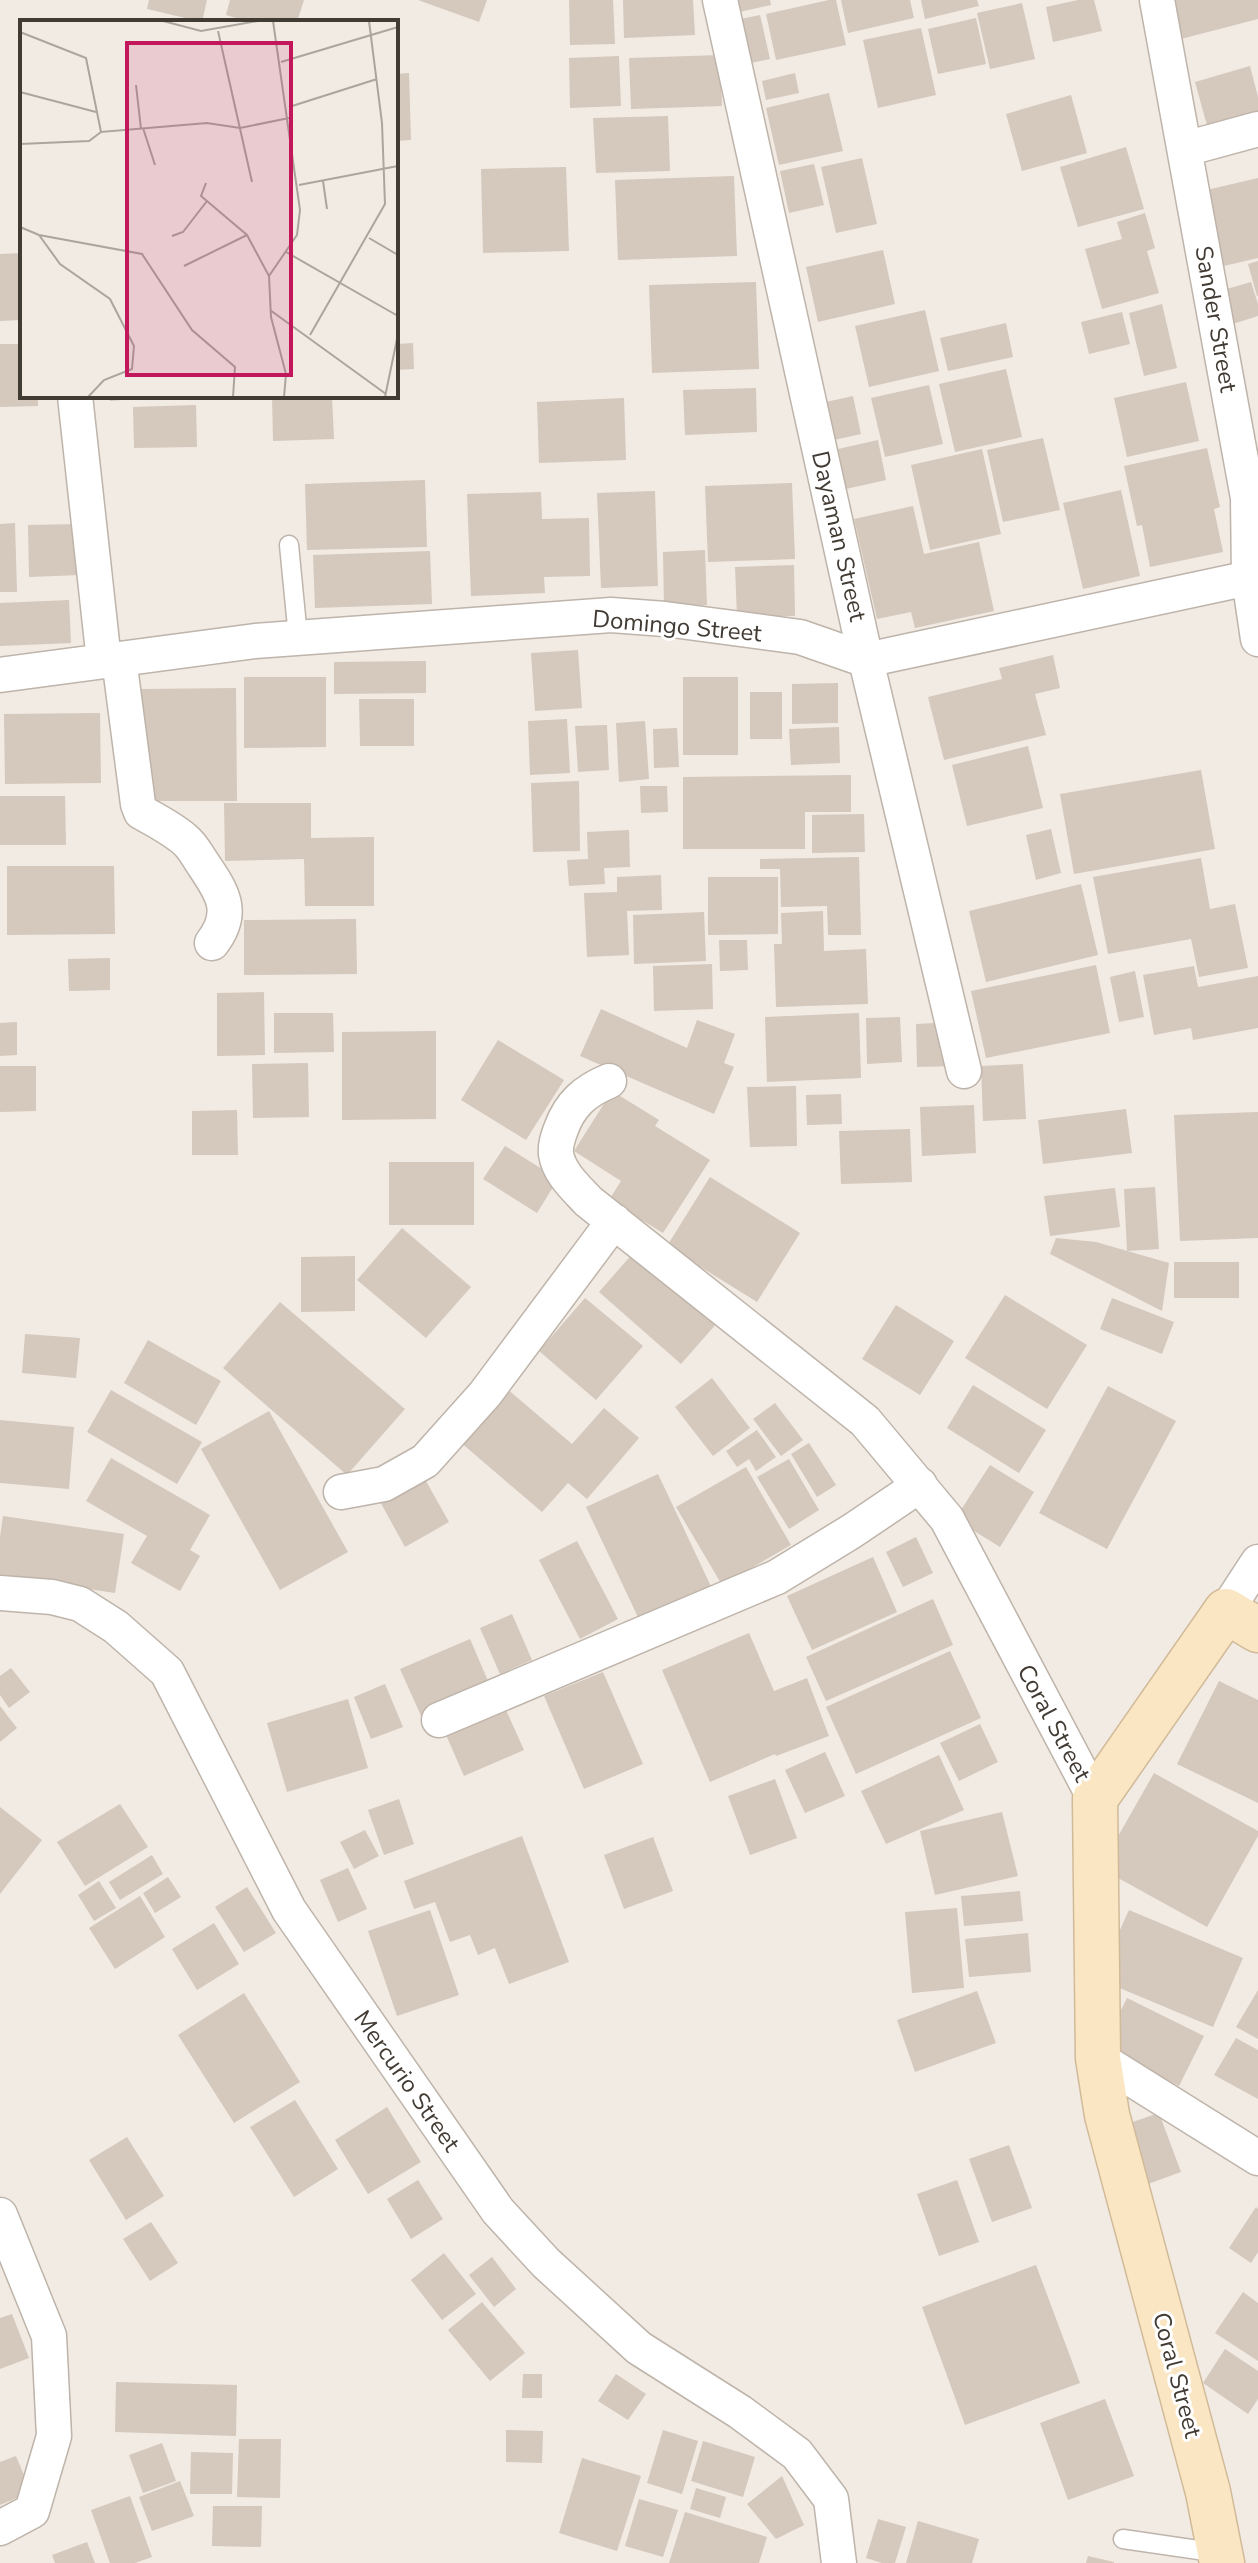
<svg xmlns="http://www.w3.org/2000/svg" width="1258" height="2563" font-family="'Nunito Sans',sans-serif">
  <style>
    .building { fill: #d5c8bd }
    .lines { fill: none; stroke-linecap: round; stroke-linejoin: round }
    .lane-casing { stroke: #beb4aa; stroke-width: 21 }
    .street-casing { stroke: #beb4aa; stroke-width: 37 }
    .secondary-casing { stroke: #d1ba98; stroke-width: 47 }
    .lane { stroke: #fff; stroke-width: 18 }
    .street { stroke: #fff; stroke-width: 34 }
    .secondary { stroke: #fbe6c4; stroke-width: 44 }
    .labels { text-anchor: middle; dominant-baseline: central; stroke-width: 6; stroke-linejoin: round; paint-order: stroke }
    .street-label { font-size: 24px; fill: #423b34; stroke: #fff }
    .inset-road { fill: none; stroke: #aba59e; stroke-width: 2 }
    .view { fill: #c2185b; fill-opacity: 0.15; stroke: #c2185b; stroke-width: 4 }
    .inset-edge { fill: none; stroke: #423b34; stroke-width: 4 }
  </style>
  <rect width="100%" height="100%" fill="#f1ebe4"/>
  <path class="building" d="M149 0H207L202 22 147 9Z
    M230 0H304L297 22H249L226 15Z
    M418 0H487L479 22Z
    M569 0H613L615 44 570 45Z
    M623 0H693L695 35 624 38Z
    M733 0H770L771 5 735 13Z
    M829 0H836L846 45 776 60 766 14Z
    M841 0H910L914 18 848 33Z
    M921 0H977L979 6 925 19Z
    M1078 0H1094L1102 31 1053 42 1046 7Z
    M1170 0H1258V19L1181 39Z
    M1022 3 1035 59 990 69 977 13Z
    M760 15 770 59 746 64 736 20Z
    M976 18 986 64 938 74 928 29Z
    M921 28 936 95 878 108 863 40Z
    M720 55 722 106 631 109 629 58Z
    M619 56 621 106 570 108 569 58Z
    M1250 66 1258 97V115L1208 129 1195 82Z
    M409 73 411 140 396 141V74Z
    M795 73 799 93 766 100 762 81Z
    M829 93 843 151 779 165 766 108Z
    M1071 95 1087 153 1022 171 1006 114Z
    M668 116 670 171 596 173 593 118Z
    M1126 147 1144 209 1078 227 1060 167Z
    M862 158 877 224 836 233 821 167Z
    M814 164 824 205 789 213 780 171Z
    M566 167 569 251 483 253 481 169Z
    M734 176 737 256 618 260 615 180Z
    M1258 178V258L1211 269 1194 193Z
    M1145 213 1155 248 1147 251 1159 293 1102 309 1085 249 1122 239 1117 222Z
    M883 250 895 304 818 322 806 267Z
    M22 253V320L0 321V254Z
    M1258 261V296H1257L1248 264Z
    M756 282 759 369 652 373 649 285Z
    M1251 282 1258 304V316L1223 327 1213 293Z
    M1162 304 1177 368 1144 376 1129 313Z
    M925 310 939 371 869 387 855 326Z
    M1122 312 1130 344 1089 354 1081 322Z
    M1006 323 1013 357 948 371 940 338Z
    M413 343 414 369 396 370V344Z
    M0 344H22V396H38V406L0 407Z
    M1006 369 1022 437 955 452 939 384Z
    M1186 382 1199 441 1127 457 1114 398Z
    M929 385 943 444 885 457 871 398Z
    M756 388 757 432 685 435 683 390Z
    M110 396H145V398L110 401Z
    M272 396H332L334 439 273 441Z
    M853 396 861 434 834 440 826 402Z
    M624 398 626 460 539 463 537 402Z
    M196 405 197 447 134 448 133 407Z
    M1043 438 1060 510 1003 522 987 450Z
    M878 440 886 480 846 489 838 449Z
    M1207 448 1220 507 1214 509 1223 552 1150 567 1142 525 1137 526 1124 466Z
    M982 449 1001 534 930 550 911 465Z
    M425 480 427 547 307 550 305 484Z
    M792 483 795 559 708 562 705 486Z
    M1121 490 1140 576 1083 589 1063 503Z
    M655 491 658 586 601 588 597 493Z
    M541 492 542 519 589 518 590 576 544 577 545 593 471 596 467 494Z
    M913 506 924 554 979 542 994 611 915 628 911 612 877 619 854 519Z
    M15 523 17 592H0V524Z
    M80 524 81 575 29 577 28 525Z
    M705 550 707 605 664 607 663 552Z
    M430 551 432 604 315 608 313 555Z
    M794 565 795 616 737 617 735 567Z
    M69 600 71 643 0 646V603Z
    M578 650 582 708 535 711 531 653Z
    M1053 655 1060 688 1035 694 1046 735 944 760 928 697 1002 679 999 668Z
    M426 661V693L334 694V662Z
    M244 677H326V747L244 748Z
    M683 677H738V755H683Z
    M838 683V723L792 724V684Z
    M236 688 237 801H142L141 689Z
    M750 692H782V739H750Z
    M359 699H414V746H360Z
    M100 713 101 783 5 784 4 714Z
    M567 719 570 773 530 775 528 721Z
    M645 721 649 779 619 782 616 723Z
    M607 725 609 770 578 772 575 726Z
    M839 727 840 763 791 765 789 729Z
    M677 728 679 767 654 768 653 729Z
    M1028 746 1043 808 967 826 952 765Z
    M1201 770 1215 849 1074 874 1060 794Z
    M851 775V812H805V849H683V777Z
    M579 781 580 851 533 852 531 783Z
    M640 786H667L668 812 641 813Z
    M0 796H65L66 845H0Z
    M224 803H311V838L374 837V906H305L304 859 225 861Z
    M864 814 865 852 812 853V815Z
    M1051 829 1061 873 1036 880 1026 835Z
    M629 830 630 867 604 868 605 884 569 886 567 860 588 859 587 832Z
    M859 857 861 935H828L827 906 781 907 780 869H760V859Z
    M1201 858 1210 909 1235 904 1248 968 1199 977 1191 939 1108 954 1093 877Z
    M7 866H114L115 934 7 935Z
    M661 875 662 910 627 911 629 955 587 957 584 893 617 892V877Z
    M708 877H778V934L708 935Z
    M1081 884 1098 955 986 982 969 911Z
    M823 911 824 951 866 949 868 1004 776 1007 774 944H782L781 913Z
    M704 912 706 961 634 964 633 915Z
    M356 919 357 974 244 975V920Z
    M719 940H747L748 970 720 971Z
    M110 958V990L69 991 68 959Z
    M712 964 713 1009 654 1011 653 966Z
    M1096 965 1110 1033 986 1058 971 991Z
    M1194 966 1198 987 1258 976V1028L1193 1040 1191 1028 1154 1035 1143 975Z
    M1135 971 1144 1017 1119 1022 1110 977Z
    M264 992 265 1055 217 1056V993Z
    M601 1009 687 1048 697 1020 735 1034 724 1063 734 1067 714 1114 580 1056Z
    M274 1013H333L334 1052 274 1053Z
    M859 1013 861 1078 767 1082 765 1017Z
    M900 1017 902 1062 867 1064 866 1018Z
    M17 1022V1055L0 1056V1023Z
    M952 1022 954 1066 917 1067 916 1024Z
    M436 1031V1119L342 1120V1032Z
    M498 1040 564 1080 526 1140 461 1100Z
    M308 1063 309 1117 253 1118 252 1064Z
    M1023 1064 1026 1119 983 1121 981 1066Z
    M0 1066H36V1111L0 1112Z
    M796 1086 797 1146 750 1147 747 1087Z
    M612 1091 659 1120 655 1126 710 1160 663 1233 609 1200 621 1181 574 1151Z
    M841 1094 842 1124 807 1125 806 1095Z
    M974 1105 976 1153 922 1156 920 1107Z
    M1126 1109 1132 1153 1043 1164 1038 1120Z
    M237 1110 238 1155H192V1111Z
    M1258 1112V1238L1180 1241 1174 1115Z
    M910 1129 912 1182 841 1184 839 1131Z
    M505 1146 558 1179 537 1213 483 1179Z
    M389 1162H474V1225H389Z
    M710 1177 800 1233 757 1302 667 1246Z
    M1155 1187 1159 1249 1127 1251 1124 1189Z
    M1115 1188 1120 1227 1050 1236 1044 1196Z
    M402 1228 471 1287 426 1338 357 1280Z
    M1056 1238 1096 1242 1169 1263 1162 1311 1050 1254Z
    M634 1252 717 1323 681 1364 599 1292Z
    M355 1256V1311L301 1312V1257Z
    M1174 1262H1239V1298H1174Z
    M1005 1295 1087 1345 1047 1409 965 1358Z
    M585 1298 643 1346 596 1400 539 1351Z
    M1112 1298 1174 1322 1162 1354 1100 1329Z
    M280 1302 405 1409 347 1475 223 1368Z
    M896 1305 954 1341 920 1395 862 1359Z
    M25 1334 80 1338 76 1378 22 1373Z
    M148 1340 221 1381 196 1425 124 1383Z
    M712 1378 750 1428 713 1456 675 1407Z
    M973 1385 1046 1430 1019 1473 947 1428Z
    M1108 1386 1176 1421 1107 1549 1039 1513Z
    M506 1388 572 1444 604 1408 639 1438 587 1499 568 1483 542 1512 459 1441Z
    M111 1390 202 1442 177 1484 87 1432Z
    M775 1403 803 1440 781 1456 753 1419Z
    M269 1411 348 1552 280 1590 201 1449Z
    M0 1420 74 1427 69 1489 0 1483Z
    M757 1430 776 1457 756 1471 749 1459 737 1467 726 1451Z
    M809 1443 836 1485 817 1497 791 1454Z
    M111 1458 210 1515 190 1550 200 1556 180 1591 131 1563 147 1536 86 1501Z
    M789 1459 819 1510 789 1529 757 1477Z
    M990 1465 1034 1492 1000 1547 955 1519Z
    M746 1467 791 1545 722 1585 676 1507Z
    M422 1474 449 1522 405 1547 378 1498Z
    M658 1474 716 1597 644 1630 586 1507Z
    M3 1516 124 1534 115 1593 0 1576V1537Z
    M916 1537 933 1573 903 1587 886 1552Z
    M577 1541 618 1619 580 1639 539 1560Z
    M873 1557 897 1612 812 1650 787 1596Z
    M933 1599 953 1645 826 1701 806 1657Z
    M512 1614 532 1660 500 1674 480 1628Z
    M749 1633 774 1691 807 1678 829 1736 776 1756 775 1754 710 1782 662 1670Z
    M470 1639 491 1688 422 1718 400 1669Z
    M950 1651 981 1718 856 1774 826 1707Z
    M11 1668 30 1692 9 1708 0 1695V1676Z
    M603 1672 643 1764 584 1789 544 1696Z
    M1219 1681 1258 1700V1803L1177 1764Z
    M385 1684 403 1727 371 1739 354 1697Z
    M348 1699 368 1768 287 1792 267 1723Z
    M0 1706 17 1728 0 1742Z
    M506 1710 524 1750 464 1776 446 1735Z
    M980 1724 998 1762 959 1781 940 1743Z
    M825 1752 845 1796 805 1813 785 1770Z
    M939 1755 964 1810 886 1844 861 1791Z
    M1154 1773 1258 1831V1836L1207 1927 1100 1868Z
    M775 1779 797 1838 750 1855 728 1796Z
    M399 1799 414 1844 384 1855 368 1810Z
    M120 1804 148 1847 85 1886 57 1842Z
    M0 1807 42 1840 0 1894Z
    M1002 1812 1018 1876 935 1895 920 1831Z
    M365 1830 379 1856 354 1869 340 1842Z
    M522 1836 569 1962 509 1984 495 1948 478 1955 470 1935 450 1942 435 1902 414 1909 404 1881Z
    M653 1837 673 1891 624 1909 604 1855Z
    M152 1855 163 1874 120 1900 109 1882Z
    M348 1868 367 1909 338 1922 320 1880Z
    M168 1877 181 1897 155 1913 143 1893Z
    M99 1881 116 1908 94 1921 78 1895Z
    M247 1887 276 1933 244 1952 215 1907Z
    M1020 1891 1023 1921 964 1926 961 1896Z
    M140 1896 165 1937 115 1969 89 1928Z
    M957 1908 964 1988 912 1993 905 1912Z
    M430 1910 459 1995 397 2016 368 1931Z
    M1129 1910 1243 1958 1213 2027 1098 1979Z
    M214 1923 239 1964 197 1990 172 1949Z
    M1028 1933 1031 1972 969 1977 965 1939Z
    M1258 1990V2039L1236 2027Z
    M977 1991 996 2043 915 2072 897 2020Z
    M244 1993 300 2082 234 2123 178 2035Z
    M1127 1998 1204 2036 1179 2086 1102 2048Z
    M1236 2038 1258 2050V2099L1214 2075Z
    M295 2100 338 2169 294 2197 250 2127Z
    M387 2107 421 2162 368 2194 335 2140Z
    M1159 2113 1181 2172 1137 2188 1115 2128Z
    M127 2137 164 2196 126 2220 89 2160Z
    M1009 2145 1032 2208 992 2222 969 2159Z
    M418 2180 443 2219 411 2239 387 2199Z
    M957 2180 979 2242 939 2256 917 2194Z
    M1256 2207 1258 2209V2252L1251 2263 1229 2248Z
    M151 2222 178 2263 150 2281 123 2239Z
    M444 2253 476 2294 442 2320 411 2280Z
    M492 2257 516 2289 494 2307 469 2275Z
    M1036 2265 1080 2383 965 2425 922 2307Z
    M1243 2292 1258 2303V2361L1215 2333Z
    M482 2302 525 2353 490 2381 448 2330Z
    M12 2314 29 2358 0 2369V2318Z
    M1225 2349 1258 2371V2399L1248 2414 1203 2383Z
    M523 2374H542V2398H522Z
    M616 2374 646 2394 628 2420 598 2401Z
    M116 2382 237 2385 236 2436 115 2432Z
    M1105 2399 1134 2476 1068 2500 1040 2423Z
    M506 2430 543 2431 542 2463 506 2462Z
    M663 2430 698 2441 682 2494 647 2483Z
    M239 2439H281L280 2498 237 2497Z
    M703 2441 755 2457 743 2497 691 2481Z
    M162 2443 176 2481 143 2493 129 2455Z
    M191 2452 233 2453 232 2494H190Z
    M16 2456 31 2492 0 2505V2462Z
    M582 2458 641 2476 617 2551 559 2533Z
    M782 2476 804 2525 776 2539 747 2504Z
    M180 2481 194 2516 152 2531 139 2497Z
    M696 2488 726 2497 720 2518 690 2509Z
    M130 2496 152 2557 135 2563H110L91 2510Z
    M639 2499 678 2510 663 2557 625 2546Z
    M213 2506H262L261 2547 212 2546Z
    M685 2512 767 2537 759 2563H669Z
    M878 2519 906 2527 895 2563H882L866 2558Z
    M918 2521 979 2539 972 2563H906Z
    M87 2542 95 2563H55L52 2555Z
    M1088 2556 1114 2562V2563H1086Z"/>
  <g class="lines">
    <defs>
      <path id="lane" d="M289 545 298 637
        M1123 2539 1219 2553"/>
      <path id="street" d="M720 0 866 660 964 1071
        M1157 0 1248 498 1249 578 1258 639
        M1185 149 1258 129
        M75 396 104 661
        M119 659 138 804 141 812C155 820 171 828 184 839 192 845 197 855 203 864 222 892 236 912 212 943
        M0 675 255 641 611 615 665 619 800 637 866 660 1249 578
        M609 1081C585 1091 570 1104 561 1129 558 1137 555 1145 556 1154 559 1173 576 1188 588 1201L865 1421 947 1519 1095 1799
        M341 1492 384 1484 425 1461 485 1394 614 1221
        M0 1593 52 1597 80 1604 116 1627 167 1672 289 1910 498 2211 546 2263 639 2348 740 2412 797 2454 831 2499 839 2563
        M1226 1611 1258 1562
        M439 1720 777 1577 852 1531 920 1485
        M1098 2058 1258 2158
        M0 2215 49 2336 54 2436 32 2511 0 2528"/>
      <path id="secondary" d="M1222 2563 1208 2492 1107 2115 1098 2058 1095 1799 1226 1611 1258 1630"/>
    </defs>
    <use href="#lane" class="lane-casing"/>
    <use href="#street" class="street-casing"/>
    <use href="#secondary" class="secondary-casing"/>
    <use href="#lane" class="lane"/>
    <use href="#street" class="street"/>
    <use href="#secondary" class="secondary"/>
  </g>
  <g class="labels">
    <g class="street-label">
      <text transform="translate(1216 319) rotate(80)">Sander Street</text>
      <text transform="translate(839 536) rotate(77)">Dayaman Street</text>
      <text transform="translate(677 626) rotate(5)">Domingo Street</text>
      <text transform="translate(1054 1723) rotate(62)">Coral Street</text>
      <text transform="translate(407 2081) rotate(55)">Mercurio Street</text>
      <text transform="translate(1177 2375) rotate(75)">Coral Street</text>
    </g>
  </g>
  <g transform="translate(20 20)">
    <rect width="378" height="378" fill="#f1ebe4"/>
    <path class="inset-road" d="M143 1 181 11 238 1M198 11 232 162M0 12 66 38 81 112 187 103 220 108 269 98M261 42 378 7M116 65 121 109M0 72 76 92M269 87 357 59M123 108 135 145M0 124 69 121 81 112M303 161 307 189M186 163 181 176 227 215 249 256 251 297 266 354 264 377M279 165 378 146M0 207 19 215 122 234 172 310 215 347 213 377M19 215 40 244 90 279 114 326 112 349 84 360 68 377M152 216 163 212 187 181M349 218 378 235M266 232 378 296M164 246 227 215M249 256 277 215 280 190 253 1M250 290 366 374M290 315 365 184 362 103 349 1M365 377 378 314"/>
    <path class="view" d="M107 23H271V355H107Z"/>
    <rect width="378" height="378" class="inset-edge"/>
  </g>
</svg>
